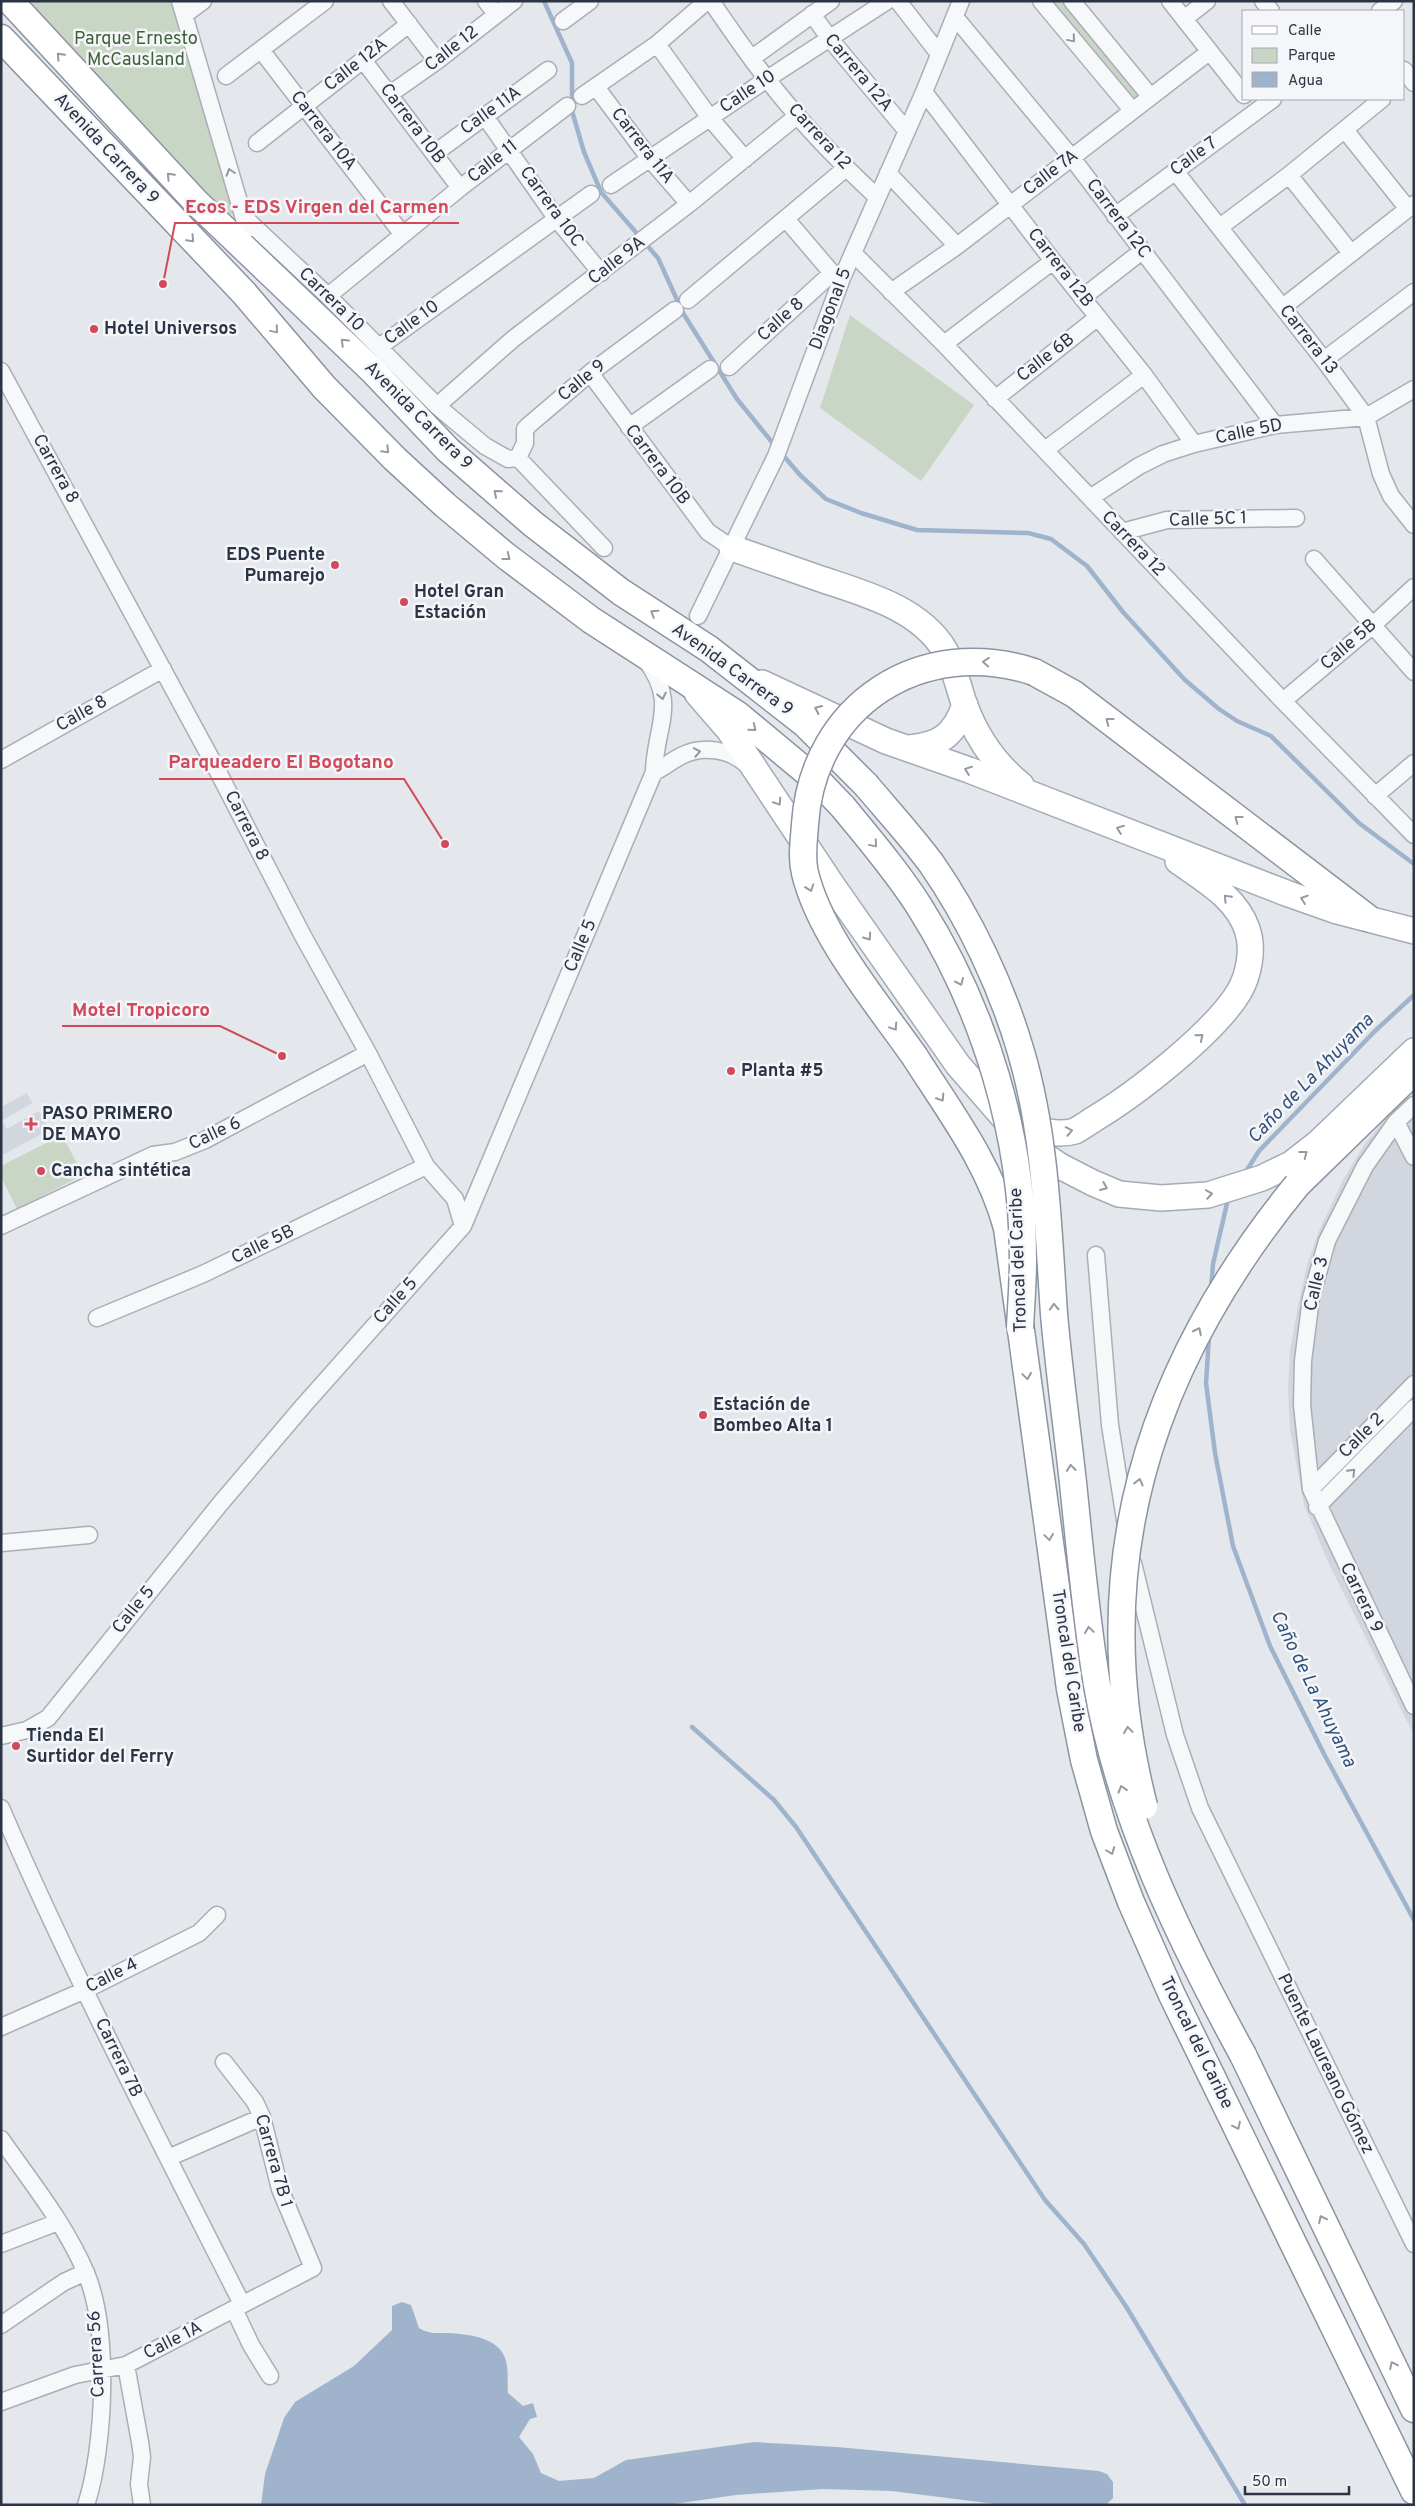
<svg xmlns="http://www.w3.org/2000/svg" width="1415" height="2506" font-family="Overpass,sans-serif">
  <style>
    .built { fill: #d2d6de }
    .green { fill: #c9d6c5 }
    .water { fill: #9fb4cc }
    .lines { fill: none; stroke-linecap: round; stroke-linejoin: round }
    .stream { stroke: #9fb4cc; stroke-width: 4.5 }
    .minor-casing { stroke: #a9aeb7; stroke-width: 19 }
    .primary-casing { stroke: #a3abb8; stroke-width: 28 }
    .trunk-casing { stroke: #8b94a3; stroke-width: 29 }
    .minor { stroke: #f7f8fa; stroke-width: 16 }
    .primary { stroke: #fff; stroke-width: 25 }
    .trunk { stroke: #fff; stroke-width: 26 }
    .trunk-bridge-casing { stroke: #8b94a3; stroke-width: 29; stroke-linecap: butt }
    .trunk-bridge { stroke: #fff; stroke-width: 26 }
    .oneway { stroke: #9196a0 }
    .oneway2 { stroke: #959aa2 }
    .poi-dot { fill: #d1495b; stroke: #f4f6f9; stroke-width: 2 }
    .labels { text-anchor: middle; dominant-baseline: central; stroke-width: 5; stroke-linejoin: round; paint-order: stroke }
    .park-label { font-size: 18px; fill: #3f6138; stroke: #f4f6f9 }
    .street-label { font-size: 18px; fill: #2b3445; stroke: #f4f6f9 }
    .poi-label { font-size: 18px; font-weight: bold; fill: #2b3445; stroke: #f4f6f9; text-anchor: start }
    .water-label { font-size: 19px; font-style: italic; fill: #34527a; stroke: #f4f6f9 }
    .leader { fill: none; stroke: #d1495b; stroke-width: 2 }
    .callout-dot { fill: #d1495b; stroke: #f4f6f9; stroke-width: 2 }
    .callout-label { font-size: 19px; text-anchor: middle; font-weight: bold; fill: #d1495b; stroke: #f4f6f9; stroke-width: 5; stroke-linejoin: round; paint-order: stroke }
  </style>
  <rect width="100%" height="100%" fill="#e4e7ec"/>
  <path class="built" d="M1414 1087V1735L1329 1564 1304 1505 1290 1429 1288 1388 1290 1350 1298 1306 1307 1265 1319 1231 1343 1180 1364 1145 1396 1105Z
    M27 1093 33 1103 2 1120 7 1129 39 1111 49 1130 1 1156V1107Z"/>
  <path class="green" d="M31 1H173L237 212 224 217 54 32Z
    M1047 1H1066L1145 95 1132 105Z
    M850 315 974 405 921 481 820 408Z
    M62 1135 83 1175 17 1209 1 1177V1166Z"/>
  <path class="water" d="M402 2302 411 2305 419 2328C428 2334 438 2333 448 2333 467 2334 498 2337 505 2358 509 2368 507 2382 508 2393L523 2406 533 2403 537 2417 530 2419 519 2437 533 2454 541 2473 559 2481 594 2478 626 2460 754 2442 837 2447 1099 2471 1107 2474 1113 2482V2498L1106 2505H1003L892 2491 822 2489 736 2495 667 2505H261L265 2474 284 2418 295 2402 354 2366 392 2330V2306Z"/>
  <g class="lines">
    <path class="stream" d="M544 1 572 63V111L584 152 601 192 640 237
      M645 243 658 258 683 313 737 399 775 446
      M782 454 800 475 826 499 861 513 917 530 1028 533 1051 539 1087 566 1123 612 1185 680 1219 709 1237 721 1271 736 1359 823 1414 864
      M1245 1173 1259 1151 1375 1031 1414 995
      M1211 1289 1213 1264 1228 1199
      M1209 1337 1206 1383 1215 1453 1233 1546 1270 1646 1324 1754 1414 1920
      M692 1727 774 1800 796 1827 1045 2200 1084 2244 1127 2308 1245 2505"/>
    <defs>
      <path id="minor" d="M180 1 247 229
        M391 1 437 61
        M486 1 496 14
        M711 1C729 27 747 54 767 79 800 122 838 161 877 197
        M898 1 939 54
        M1041 1 1132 110
        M1072 1 1150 96
        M1170 1 1244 95
        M1263 1 1271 11
        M1380 11 1394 1
        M812 14 830 39 906 130
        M184 15 203 1
        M955 17 1072 158 1275 425
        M1184 19 1207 1
        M563 21 590 1
        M657 44 710 118 745 159
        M261 50 403 235
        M752 58 831 1
        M363 60 460 188
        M1404 70 1414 83
        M226 76 325 1
        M596 87 650 159 689 204
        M924 92 1053 261 1144 375 1194 444
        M390 94 437 61 514 1
        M582 96 657 44 707 1
        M484 115 556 218 601 273
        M1345 130 1408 209
        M257 143 409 24
        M435 153 548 70
        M1175 171 1324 360 1366 417 1381 474 1391 496 1414 525
        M888 173 957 246
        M1289 175 1351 253
        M611 185 767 79 887 1
        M1115 216 1273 99
        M245 218 328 296 437 406 485 446 508 459 518 458 525 443V429L529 425 590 373 675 310
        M786 219 832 273 840 277
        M1220 227 1289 175 1382 99
        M853 253 944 344 1283 701 1414 835
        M891 292 957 246 1209 52
        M328 296 460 188 567 106
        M1082 298 1142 251
        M688 300 846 168
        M1283 307 1414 204
        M944 344 1053 261
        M379 347 591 194
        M1324 360 1414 292
        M729 367 832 273
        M1 371 214 764 303 936 368 1053 426 1166 455 1199 463 1226
        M590 373 708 532 732 548
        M995 399 1098 317
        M437 406 513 339 689 204 797 116
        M629 427 710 369
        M1045 450 1144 375
        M518 458 604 548
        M1090 498 1139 466 1163 454 1194 444 1275 425 1366 417 1414 389
        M1122 532 1167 520 1296 518
        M1314 559 1414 672
        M698 616 776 456 842 278 924 92 961 1
        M1283 701 1372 626 1414 587
        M1 760 163 669
        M654 772C664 768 671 761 681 756 702 745 730 749 747 765
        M1375 796 1414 763
        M1414 1105 1396 1122 1365 1166 1327 1241 1311 1298 1303 1361 1302 1405 1311 1489 1414 1706
        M1396 1122 1414 1157
        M1 1226 153 1155 175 1152 205 1140 368 1053
        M1096 1255 1110 1425 1126 1526
        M97 1318 203 1274 426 1166
        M1311 1489 1414 1384
        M1317 1507 1414 1408
        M1 1543 89 1535
        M1133 1563 1175 1735 1200 1808 1414 2244
        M1 1736 27 1730 48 1718 220 1504 304 1405 463 1226 654 772C655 726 679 703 645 659
        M1 1808C74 1977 159 2140 242 2304
        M1 2027 85 1990 199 1933 217 1915
        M1 2139C31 2182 66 2225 86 2273 110 2330 105 2447 86 2505
        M168 2158 262 2117
        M1 2244 58 2222
        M234 2309 251 2345 270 2376
        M1 2325 64 2282 86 2272
        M126 2365 140 2442 142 2457 139 2484 142 2505
        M1 2402 75 2375 126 2365 313 2268 280 2189 262 2117 255 2102 224 2062"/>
      <path id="primary" d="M732 548C761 558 789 568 818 578 862 593 918 607 944 649 955 667 958 687 965 706 977 738 995 764 1021 785
        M762 683 886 741 969 770 1286 893 1337 911 1414 931
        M697 693 729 730 832 885 958 1065 1026 1143 1060 1166 1093 1183 1119 1194 1161 1198 1208 1195 1262 1178 1291 1164 1318 1143 1414 1051
        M909 748C941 745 954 735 965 705
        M1019 1123C1036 1129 1056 1137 1075 1131 1081 1128 1088 1123 1094 1119 1136 1094 1214 1033 1239 992 1249 975 1254 948 1247 929 1236 897 1204 880 1178 861"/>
      <path id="trunk" d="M10 1 197 203 373 371 448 450 533 524 621 592 709 649 805 724 866 785
        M1 38 244 293 324 387 395 459 445 505 506 556 591 620 738 715 821 784 843 807
        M1034 672 1074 694 1368 918
        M915 1057C950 1112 990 1164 1007 1228L1070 1689 1084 1760 1104 1831 1131 1902 1172 1995 1414 2491
        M1297 1185 1414 1071
        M1243 2055 1414 2409"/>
    </defs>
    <use href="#minor" class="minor-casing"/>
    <use href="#primary" class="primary-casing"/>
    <use href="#trunk" class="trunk-casing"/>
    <use href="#minor" class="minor"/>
    <use href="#primary" class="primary"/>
    <use href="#trunk" class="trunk"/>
    <defs>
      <path id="trunk-bridge" d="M866 785C888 811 911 836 931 863 970 919 1002 987 1021 1052 1046 1137 1048 1227 1054 1314 1059 1371 1067 1427 1073 1483 1080 1550 1086 1618 1097 1685 1120 1818 1179 1938 1243 2055
        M843 807C869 839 896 870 919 906 985 1010 1023 1136 1023 1260 1023 1283 1021 1306 1020 1328
        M915 1057C878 1004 820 936 805 873 801 857 804 841 805 824 813 704 922 635 1034 672
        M1144 1806C1084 1571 1146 1370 1297 1185"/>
    </defs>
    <use href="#trunk-bridge" class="trunk-bridge-casing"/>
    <use href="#trunk-bridge" class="trunk-bridge"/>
  </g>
  <defs><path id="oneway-chevron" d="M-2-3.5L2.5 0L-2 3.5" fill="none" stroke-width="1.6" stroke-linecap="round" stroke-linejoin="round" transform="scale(1.25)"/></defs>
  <g class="oneway">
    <use href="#oneway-chevron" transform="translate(1072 39) rotate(50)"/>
    <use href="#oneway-chevron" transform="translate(230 172) rotate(-108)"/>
    <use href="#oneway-chevron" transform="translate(662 696) rotate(78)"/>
    <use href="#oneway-chevron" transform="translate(697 752) rotate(-11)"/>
    <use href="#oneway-chevron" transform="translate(1352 1472) rotate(-46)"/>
  </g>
  <g class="oneway2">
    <use href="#oneway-chevron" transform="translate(60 56) rotate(-133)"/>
    <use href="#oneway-chevron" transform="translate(170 176) rotate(-134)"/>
    <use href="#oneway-chevron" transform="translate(191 239) rotate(47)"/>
    <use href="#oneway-chevron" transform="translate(275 330) rotate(50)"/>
    <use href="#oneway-chevron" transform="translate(344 342) rotate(-136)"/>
    <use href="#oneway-chevron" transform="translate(386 450) rotate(46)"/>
    <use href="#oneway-chevron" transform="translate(497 493) rotate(-139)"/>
    <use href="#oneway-chevron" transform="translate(507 557) rotate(38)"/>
    <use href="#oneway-chevron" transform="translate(654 613) rotate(-147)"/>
    <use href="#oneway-chevron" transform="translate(986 662) rotate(-176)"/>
    <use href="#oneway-chevron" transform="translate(818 709) rotate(-155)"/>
    <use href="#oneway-chevron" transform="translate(1109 721) rotate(-143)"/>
    <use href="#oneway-chevron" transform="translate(753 728) rotate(39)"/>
    <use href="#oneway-chevron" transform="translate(968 770) rotate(-159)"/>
    <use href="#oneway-chevron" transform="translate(778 802) rotate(57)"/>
    <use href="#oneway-chevron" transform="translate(1238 819) rotate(-143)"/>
    <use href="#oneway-chevron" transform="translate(1120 829) rotate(-159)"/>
    <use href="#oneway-chevron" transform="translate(874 844) rotate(50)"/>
    <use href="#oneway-chevron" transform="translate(810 888) rotate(71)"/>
    <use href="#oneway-chevron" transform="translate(1227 898) rotate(-134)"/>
    <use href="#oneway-chevron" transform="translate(1304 899) rotate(-161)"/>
    <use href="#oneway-chevron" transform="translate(868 937) rotate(55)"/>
    <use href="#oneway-chevron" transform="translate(960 982) rotate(66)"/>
    <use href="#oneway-chevron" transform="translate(894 1027) rotate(56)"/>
    <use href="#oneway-chevron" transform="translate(1200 1037) rotate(-40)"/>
    <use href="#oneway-chevron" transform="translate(941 1098) rotate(57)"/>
    <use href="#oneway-chevron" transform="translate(1069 1131) rotate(-11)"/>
    <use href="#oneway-chevron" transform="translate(1304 1154) rotate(-38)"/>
    <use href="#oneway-chevron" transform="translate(1104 1187) rotate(23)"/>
    <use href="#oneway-chevron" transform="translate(1209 1194) rotate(-9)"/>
    <use href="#oneway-chevron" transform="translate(1054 1307) rotate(-93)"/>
    <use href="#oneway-chevron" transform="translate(1198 1331) rotate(-63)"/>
    <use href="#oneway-chevron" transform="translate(1027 1376) rotate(82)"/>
    <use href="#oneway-chevron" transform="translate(1071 1468) rotate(-96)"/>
    <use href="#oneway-chevron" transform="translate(1139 1482) rotate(-76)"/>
    <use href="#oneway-chevron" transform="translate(1049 1537) rotate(82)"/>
    <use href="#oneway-chevron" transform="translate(1089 1630) rotate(-98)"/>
    <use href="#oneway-chevron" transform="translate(1128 1730) rotate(-98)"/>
    <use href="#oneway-chevron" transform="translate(1122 1789) rotate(-107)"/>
    <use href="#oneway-chevron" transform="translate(1111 1851) rotate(69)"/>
    <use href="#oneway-chevron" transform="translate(1237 2126) rotate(64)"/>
    <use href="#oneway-chevron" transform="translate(1322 2219) rotate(-116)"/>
    <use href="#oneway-chevron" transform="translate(1393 2365) rotate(-116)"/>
  </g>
  <g class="poi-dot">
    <circle cx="94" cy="329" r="5"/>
    <circle cx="335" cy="565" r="5"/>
    <circle cx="404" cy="602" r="5"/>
    <circle cx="731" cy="1071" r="5"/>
    <path d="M28.5 1116.5h5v5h5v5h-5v5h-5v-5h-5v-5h5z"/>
    <circle cx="41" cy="1171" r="5"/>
    <circle cx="703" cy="1415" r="5"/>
    <circle cx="16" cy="1746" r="5"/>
  </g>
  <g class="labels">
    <g class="park-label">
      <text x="136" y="39">Parque Ernesto<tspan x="136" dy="21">McCausland</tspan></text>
    </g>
    <g class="street-label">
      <text transform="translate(452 49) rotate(-38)">Calle 12</text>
      <text transform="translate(356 65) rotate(-38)">Calle 12A</text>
      <text transform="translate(858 73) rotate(50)">Carrera 12A</text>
      <text transform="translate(748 92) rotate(-34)">Calle 10</text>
      <text transform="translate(491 111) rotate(-36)">Calle 11A</text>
      <text transform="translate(412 124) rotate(53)">Carrera 10B</text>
      <text transform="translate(323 131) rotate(52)">Carrera 10A</text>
      <text transform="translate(819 137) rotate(47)">Carrera 12</text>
      <text transform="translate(642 146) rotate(52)">Carrera 11A</text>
      <text transform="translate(106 149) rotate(47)">Avenida Carrera 9</text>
      <text transform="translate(1194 157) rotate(-36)">Calle 7</text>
      <text transform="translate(493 162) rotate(-38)">Calle 11</text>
      <text transform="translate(1051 173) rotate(-37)">Calle 7A</text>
      <text transform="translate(551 207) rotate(54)">Carrera 10C</text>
      <text transform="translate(1118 219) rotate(53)">Carrera 12C</text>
      <text transform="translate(617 261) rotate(-38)">Calle 9A</text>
      <text transform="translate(1060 268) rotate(52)">Carrera 12B</text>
      <text transform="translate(331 300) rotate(44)">Carrera 10</text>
      <text transform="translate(831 309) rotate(-69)">Diagonal 5</text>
      <text transform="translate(781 320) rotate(-42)">Calle 8</text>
      <text transform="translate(412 323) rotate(-36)">Calle 10</text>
      <text transform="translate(1308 340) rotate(52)">Carrera 13</text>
      <text transform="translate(1046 358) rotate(-38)">Calle 6B</text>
      <text transform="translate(582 381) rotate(-39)">Calle 9</text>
      <text transform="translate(418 416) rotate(45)">Avenida Carrera 9</text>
      <text transform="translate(1249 432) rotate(-12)">Calle 5D</text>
      <text transform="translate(657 465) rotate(53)">Carrera 10B</text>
      <text transform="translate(55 469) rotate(61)">Carrera 8</text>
      <text transform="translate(1208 520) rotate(-2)">Calle 5C 1</text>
      <text transform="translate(1133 544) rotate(46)">Carrera 12</text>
      <text transform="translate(1349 645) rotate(-41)">Calle 5B</text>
      <text transform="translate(732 670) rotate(36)">Avenida Carrera 9</text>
      <text transform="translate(82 714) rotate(-29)">Calle 8</text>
      <text transform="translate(246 826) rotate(63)">Carrera 8</text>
      <text transform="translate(581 946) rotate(-67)">Calle 5</text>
      <text transform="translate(215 1134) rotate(-25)">Calle 6</text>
      <text transform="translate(263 1245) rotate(-26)">Calle 5B</text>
      <text transform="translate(1019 1260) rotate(-92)">Troncal del Caribe</text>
      <text transform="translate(1317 1284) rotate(-77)">Calle 3</text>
      <text transform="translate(396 1301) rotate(-48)">Calle 5</text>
      <text transform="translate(1362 1436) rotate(-45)">Calle 2</text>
      <text transform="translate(1361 1598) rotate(64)">Carrera 9</text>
      <text transform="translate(134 1610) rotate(-51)">Calle 5</text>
      <text transform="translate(1068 1661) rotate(81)">Troncal del Caribe</text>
      <text transform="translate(112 1976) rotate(-27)">Calle 4</text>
      <text transform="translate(1196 2043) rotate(64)">Troncal del Caribe</text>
      <text transform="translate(118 2058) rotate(64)">Carrera 7B</text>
      <text transform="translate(1325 2064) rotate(64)">Puente Laureano Gómez</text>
      <text transform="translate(273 2161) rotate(74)">Carrera 7B 1</text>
      <text transform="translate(173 2341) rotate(-27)">Calle 1A</text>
      <text transform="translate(97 2354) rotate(-93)">Carrera 56</text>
    </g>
    <g class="poi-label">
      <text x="104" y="329">Hotel Universos</text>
      <text x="325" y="555" text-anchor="end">EDS Puente<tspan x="325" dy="21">Pumarejo</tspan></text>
      <text x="414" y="592">Hotel Gran<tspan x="414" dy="21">Estación</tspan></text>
      <text x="741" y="1071">Planta #5</text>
      <text x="42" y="1114">PASO PRIMERO<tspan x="42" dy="21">DE MAYO</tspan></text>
      <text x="51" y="1171">Cancha sintética</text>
      <text x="713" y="1405">Estación de<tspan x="713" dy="21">Bombeo Alta 1</tspan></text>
      <text x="26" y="1736">Tienda El<tspan x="26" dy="21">Surtidor del Ferry</tspan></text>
    </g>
    <g class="water-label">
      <text transform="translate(1311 1079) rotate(-46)">Caño de La Ahuyama</text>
      <text transform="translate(1313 1689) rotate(64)">Caño de La Ahuyama</text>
    </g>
  </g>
  <path class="leader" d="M163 284L175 223H459M445 844L404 779H159M282 1056L220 1026H62"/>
  <g class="callout-dot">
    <circle cx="163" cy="284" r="5"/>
    <circle cx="445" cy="844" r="5"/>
    <circle cx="282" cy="1056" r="5"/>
  </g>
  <g class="callout-label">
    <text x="317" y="213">Ecos - EDS Virgen del Carmen</text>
    <text x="281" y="768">Parqueadero El Bogotano</text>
    <text x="141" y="1016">Motel Tropicoro</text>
  </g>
  <rect width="1415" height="2506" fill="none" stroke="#2b3445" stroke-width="5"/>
  <rect x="1242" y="10" width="162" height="90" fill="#f4f6f9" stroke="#a4a8b1"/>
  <rect x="1252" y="26" width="25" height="8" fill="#ffffff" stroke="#a4a8b1"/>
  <text x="1288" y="35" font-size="15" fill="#2b3445">Calle</text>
  <rect x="1252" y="48" width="25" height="15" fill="#c9d6c5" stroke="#a4a8b1"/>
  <text x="1288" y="60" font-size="15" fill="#2b3445">Parque</text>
  <rect x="1252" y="72" width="25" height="15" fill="#9fb4cc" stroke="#a4a8b1"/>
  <text x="1288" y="85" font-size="15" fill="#2b3445">Agua</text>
  <path d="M1245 2486v8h104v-8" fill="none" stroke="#2b3445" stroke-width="2.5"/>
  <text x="1252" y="2486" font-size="15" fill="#2b3445" stroke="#f4f6f9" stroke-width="4" paint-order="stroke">50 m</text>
</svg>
